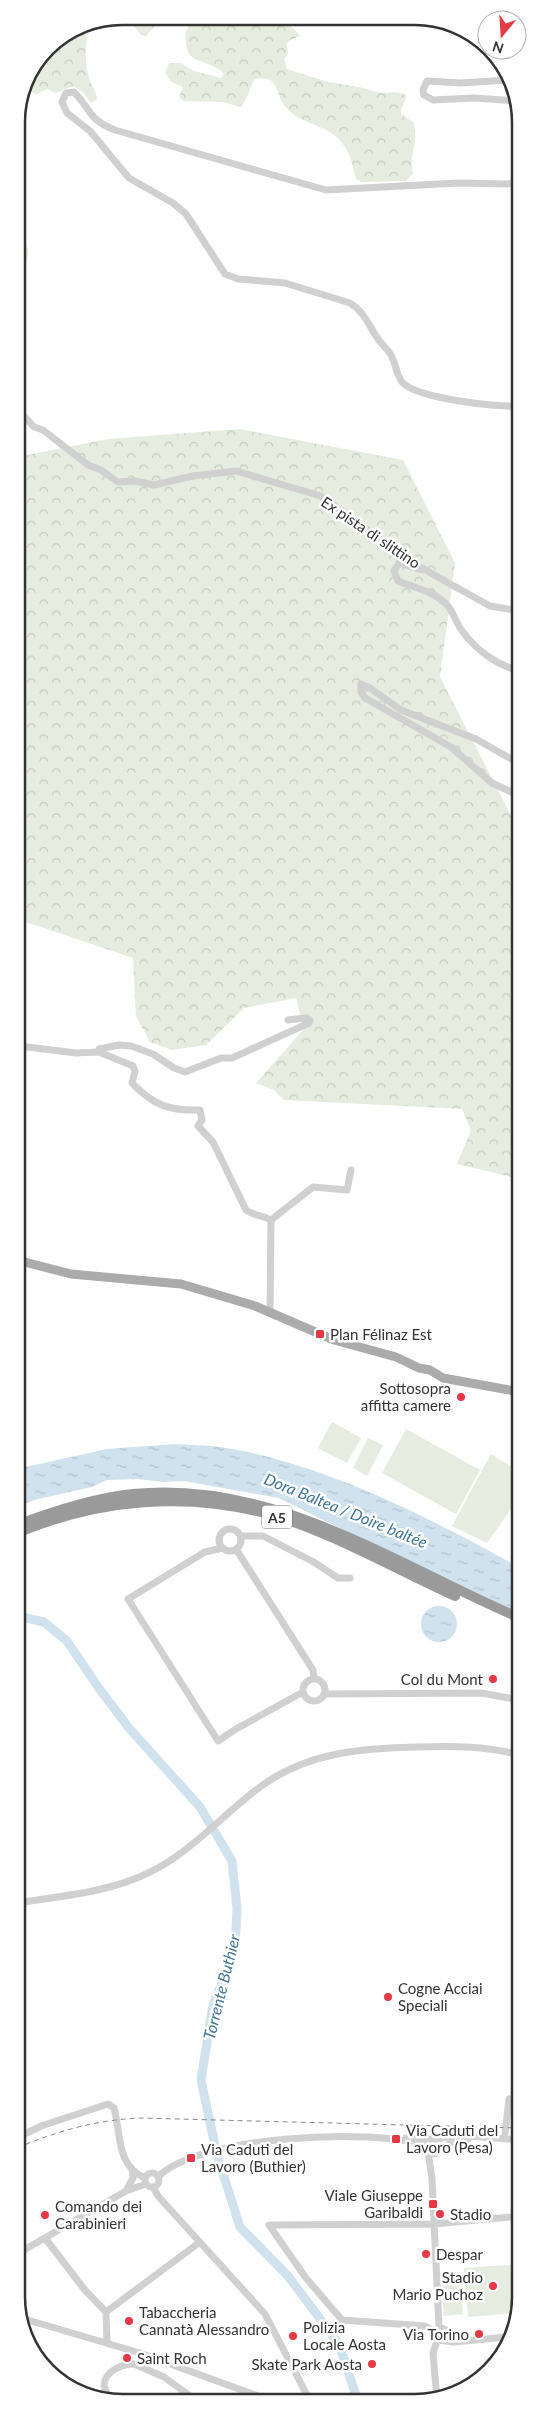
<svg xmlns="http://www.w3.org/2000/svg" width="537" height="2419" font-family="Lato,sans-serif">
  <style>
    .forest { fill: url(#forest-crowns) }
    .pitch { fill: #e6ecdf }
    .water { fill: url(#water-ripples) }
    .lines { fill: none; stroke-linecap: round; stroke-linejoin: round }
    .stream { stroke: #cfe2ee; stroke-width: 1 }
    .river { stroke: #cfe2ee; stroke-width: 9 }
    .minor { stroke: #d0d0d0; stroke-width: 7 }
    .major { stroke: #ababab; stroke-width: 9 }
    .highway { stroke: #9a9a9a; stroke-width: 10 }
    .rail { stroke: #888; stroke-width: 1; stroke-dasharray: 5 4; stroke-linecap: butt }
    .poi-dot { fill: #e63946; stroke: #fff; stroke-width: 2 }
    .labels { text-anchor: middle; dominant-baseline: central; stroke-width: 5; stroke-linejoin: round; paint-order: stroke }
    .shield { fill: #fff; stroke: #707070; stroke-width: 1 }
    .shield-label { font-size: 14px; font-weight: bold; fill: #333 }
    .street-label { font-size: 15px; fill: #333; stroke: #fff }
    .poi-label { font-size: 15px; fill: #333; stroke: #fff; text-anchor: start }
    .water-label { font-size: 16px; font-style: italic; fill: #3f7597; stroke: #fff }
    .rim { fill: none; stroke: #333; stroke-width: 2.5 }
  </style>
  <defs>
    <pattern id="forest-crowns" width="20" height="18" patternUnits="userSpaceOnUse" patternTransform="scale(1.25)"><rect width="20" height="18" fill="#e6ecdf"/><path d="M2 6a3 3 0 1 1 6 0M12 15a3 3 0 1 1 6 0" fill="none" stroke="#c6cbc0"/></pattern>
    <pattern id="water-ripples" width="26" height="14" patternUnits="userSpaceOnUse" patternTransform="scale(1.25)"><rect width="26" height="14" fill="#cfe2ee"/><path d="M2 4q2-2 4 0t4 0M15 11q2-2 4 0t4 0" fill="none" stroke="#b2c2cd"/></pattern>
  </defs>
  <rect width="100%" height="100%" fill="#fff"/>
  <path class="forest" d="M126 16 161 17C157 27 151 28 146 36L141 35Z
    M191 17H283L300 36 290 40 287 44 288 54 284 59 287 69 328 82 359 87 380 93 396 92 406 95C406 103 400 106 401 114L413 122C420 140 408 156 413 174L406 181 361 182 356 179C352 162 349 146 334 135 319 123 298 123 285 106 275 94 280 74 255 79 249 88 248 101 240 107L223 102 183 101 179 97 183 87 172 82 165 73 169 63H180L194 71 221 78 224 74C215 61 189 64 187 48 186 44 185 35 186 32 188 26 192 23 191 17Z
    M79 27 87 37C85 53 85 66 90 81 93 88 96 91 97 99L91 103 83 92 73 86 56 93 47 89 37 94 24 89C32 58 53 43 79 27Z
    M16 223 22 240 28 249 27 260 17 263Z
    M240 429 403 460 455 563 440 677 520 833V1179L457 1164 471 1130 462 1109 284 1100 274 1090 256 1083 304 1029 296 998 244 1008 206 1045 172 1050 150 1042 136 1016 133 958 17 919V457L108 439Z"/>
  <path class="pitch" d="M332 1422 361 1438 347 1463 318 1448Z
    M406 1429 480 1470 456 1514 382 1473Z
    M368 1438 383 1445 367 1476 353 1468Z
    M491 1454 520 1472V1496L487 1543 452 1526Z
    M521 2264V2303L516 2313 468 2317 464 2268Z
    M460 2276 463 2314 444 2316 441 2278Z"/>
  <path class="water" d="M174 1444C189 1445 205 1445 220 1447 322 1462 431 1518 520 1568V1613L390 1553 279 1498 184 1481 162 1482 138 1479 107 1480 92 1487 38 1499 17 1506V1469L107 1449Z
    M421 1624a18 18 0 1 1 36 0a18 18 0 1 1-36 0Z"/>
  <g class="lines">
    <path class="stream" d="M17 1373C28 1392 28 1409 17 1427"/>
    <path class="river" d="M17 1616 44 1622 67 1641 98 1687 129 1728 200 1807 232 1861 237 1908 236 1931 229 1966 213 2005 201 2080 217 2155 240 2227 288 2276 339 2344 358 2402"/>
    <path class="minor" d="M507 80 461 83 427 81 423 90 424 95 433 100 474 98 516 101
      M520 182 507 184 458 183 326 190 115 130C87 119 92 110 74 92L66 93 62 102 67 113 90 131 129 178 173 203 186 214 225 274 238 279 285 283 350 303C365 312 368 325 378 339 382 345 389 350 392 357 396 365 396 374 402 382 415 398 498 408 520 406
      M17 402 24 416 34 427 43 430 88 465 101 470 118 482 135 481 154 485 193 476 236 471 321 496 410 561 457 588
      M422 570 399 563 394 571 398 581C415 588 434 591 447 605 454 612 456 624 463 632 476 650 498 666 520 671
      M454 586 490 606 520 611
      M520 764 476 739 401 710 370 688 361 684V692L365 698 451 747 492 783 520 796
      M17 1036 19 1046
      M17 1048 19 1046 76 1053 99 1052 133 1066 135 1071 132 1083C153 1105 169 1111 200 1110L202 1120 198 1126 213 1142 246 1210C254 1216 262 1215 271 1220
      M99 1052V1049L119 1045 131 1046 153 1054 174 1068 185 1072 221 1058H232L309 1023 310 1020 306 1018 288 1020
      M270 1312 271 1220 313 1187 347 1190 351 1170
      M219 1540a11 11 0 1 1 22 0a11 11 0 1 1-22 0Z
      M241 1536H263L312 1561 338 1578H350
      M223 1548 205 1552 128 1599 218 1741 236 1729 303 1692
      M236 1549 313 1670 314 1679
      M303 1690a11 11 0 1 1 22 0a11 11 0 1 1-22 0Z
      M324 1694 481 1693 520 1700
      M17 1903C60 1896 106 1893 146 1874 190 1854 222 1815 260 1787 307 1752 363 1748 419 1747 454 1746 486 1746 520 1755
      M505 2134 509 2099 520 2098
      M17 2138 41 2126 108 2104 114 2108C121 2133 116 2166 145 2178
      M406 2138 436 2139 457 2135 520 2140
      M428 2152 435 2154 450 2143 468 2139
      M145 2180a7 7 0 1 1 14 0a7 7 0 1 1-14 0Z
      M158 2177C198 2136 373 2127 425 2146L429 2158 432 2179 439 2327
      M153 2187 158 2196 265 2314 310 2401
      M126 2191 133 2178 132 2169
      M45 2238 84 2289 106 2312 107 2342
      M17 2254 126 2191 146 2184
      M106 2312 200 2242
      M21 2318 140 2353 272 2401
      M439 2327 446 2330 447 2334
      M434 2331 425 2326 342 2320 306 2278 269 2225 434 2224 521 2216
      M434 2331 433 2336 437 2340 433 2354 437 2399
      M437 2340 454 2342 507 2337
      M134 2364 164 2377 197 2401
      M110 2401 104 2386C104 2371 122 2364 134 2364"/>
    <path class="major" d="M17 1260 71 1274 181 1284 255 1306 334 1340 396 1357 419 1368 430 1370 443 1378 520 1392"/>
    <path class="highway" d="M17 1525C54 1511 94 1498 133 1494 275 1480 396 1565 520 1618
      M17 1533C98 1499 187 1491 272 1515 336 1534 395 1569 455 1596"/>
    <path class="rail" d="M17 2148C57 2131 96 2120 140 2118L520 2128"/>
  </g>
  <g class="poi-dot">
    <rect x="315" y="1329" width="10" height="10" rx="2.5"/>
    <circle cx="461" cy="1397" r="5"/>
    <circle cx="493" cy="1679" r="5"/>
    <circle cx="388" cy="1997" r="5"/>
    <rect x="391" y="2134" width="10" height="10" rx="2.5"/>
    <rect x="186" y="2153" width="10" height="10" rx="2.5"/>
    <rect x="428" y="2199" width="10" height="10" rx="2.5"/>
    <circle cx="440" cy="2214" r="5"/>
    <circle cx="45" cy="2215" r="5"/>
    <circle cx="426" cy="2254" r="5"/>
    <circle cx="493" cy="2286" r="5"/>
    <circle cx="129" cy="2321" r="5"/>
    <circle cx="479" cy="2334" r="5"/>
    <circle cx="293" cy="2336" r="5"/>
    <circle cx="127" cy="2358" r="5"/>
    <circle cx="372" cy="2364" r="5"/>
  </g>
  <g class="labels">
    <rect class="shield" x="262" y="1505.5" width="30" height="23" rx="4"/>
    <g class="shield-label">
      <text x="277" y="1517">A5</text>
    </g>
    <g class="street-label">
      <text transform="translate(371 532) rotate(34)">Ex pista di slittino</text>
    </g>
    <g class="poi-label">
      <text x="330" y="1334">Plan Félinaz Est</text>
      <text x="451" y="1388" text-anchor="end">Sottosopra<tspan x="451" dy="17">affitta camere</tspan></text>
      <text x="483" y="1679" text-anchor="end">Col du Mont</text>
      <text x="398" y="1988">Cogne Acciai<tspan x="398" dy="17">Speciali</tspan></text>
      <text x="406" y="2130">Via Caduti del<tspan x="406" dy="17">Lavoro (Pesa)</tspan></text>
      <text x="201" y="2149">Via Caduti del<tspan x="201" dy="17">Lavoro (Buthier)</tspan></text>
      <text x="423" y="2195" text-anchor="end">Viale Giuseppe<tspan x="423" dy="17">Garibaldi</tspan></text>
      <text x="55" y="2206">Comando dei<tspan x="55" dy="17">Carabinieri</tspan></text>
      <text x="450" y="2214">Stadio</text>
      <text x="436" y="2254">Despar</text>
      <text x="483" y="2277" text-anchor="end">Stadio<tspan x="483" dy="17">Mario Puchoz</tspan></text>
      <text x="139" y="2312">Tabaccheria<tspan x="139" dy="17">Cannatà Alessandro</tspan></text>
      <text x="303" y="2327">Polizia<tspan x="303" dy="17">Locale Aosta</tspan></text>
      <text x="469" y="2334" text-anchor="end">Via Torino</text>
      <text x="137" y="2358">Saint Roch</text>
      <text x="362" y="2364" text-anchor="end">Skate Park Aosta</text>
    </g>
    <g class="water-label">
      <text transform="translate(346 1510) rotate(22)">Dora Baltea / Doire baltée</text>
      <text transform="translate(221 1987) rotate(-76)">Torrente Buthier</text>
    </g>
  </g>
  <path d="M0 0H537V2419H0ZM122 25H415A97 97 0 0 1 512 122V2297A97 97 0 0 1 415 2394H122A97 97 0 0 1 25 2297V122A97 97 0 0 1 122 25Z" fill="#fff" fill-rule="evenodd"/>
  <path class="rim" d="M122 25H415A97 97 0 0 1 512 122V2297A97 97 0 0 1 415 2394H122A97 97 0 0 1 25 2297V122A97 97 0 0 1 122 25Z"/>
  <g transform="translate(502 35) rotate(198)"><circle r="24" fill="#ffffff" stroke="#adadad"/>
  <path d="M0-4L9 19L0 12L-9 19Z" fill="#e63946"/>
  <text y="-8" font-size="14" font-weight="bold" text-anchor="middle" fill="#333333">N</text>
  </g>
</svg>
